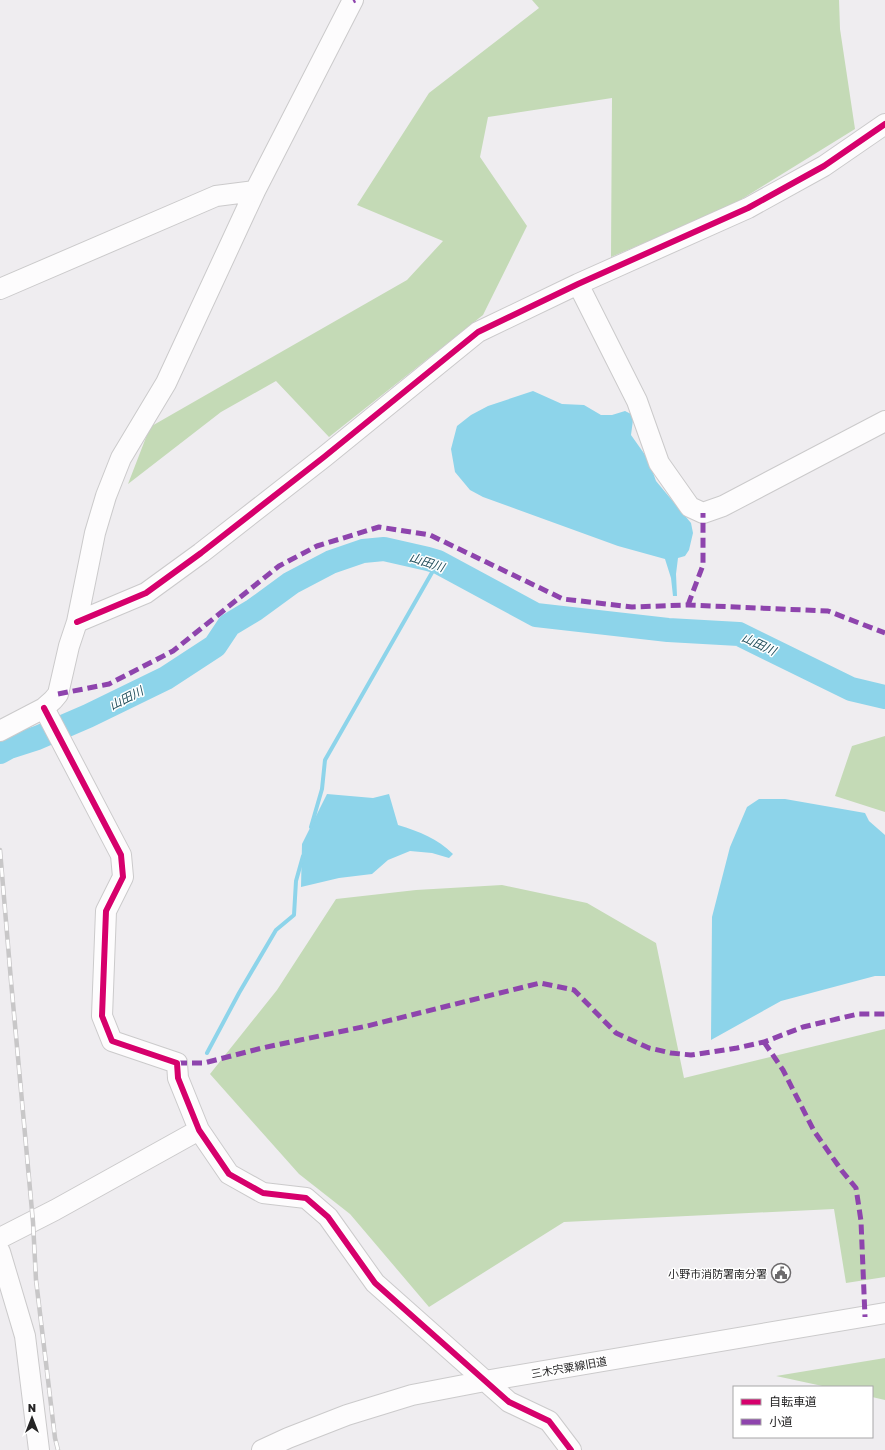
<svg xmlns="http://www.w3.org/2000/svg" width="885" height="1450" font-family="'Golos Text','Noto Sans JP',sans-serif">
  <style>
    .green { fill: #c4dab6 }
    .water { fill: #8dd4ea }
    .lines { fill: none; stroke-linecap: round; stroke-linejoin: round }
    .stream { stroke: #8dd4ea; stroke-width: 4 }
    .river { stroke: #8dd4ea; stroke-width: 24 }
    .minor-casing { stroke: #cbcacb; stroke-width: 22 }
    .minor { stroke: #fdfcfd; stroke-width: 20 }
    .rail-casing { stroke: #c8c7c8; stroke-width: 4.5 }
    .rail { stroke: #fff; stroke-width: 3; stroke-dasharray: 9; stroke-linecap: butt }
    .quiet { stroke: #8e44ad; stroke-width: 5; stroke-dasharray: 10 5; stroke-linecap: butt }
    .cycleway-casing { stroke: #fff; stroke-width: 8 }
    .cycleway { stroke: #d6006c; stroke-width: 6 }
    .labels { text-anchor: middle; dominant-baseline: central; stroke-width: 3; stroke-linejoin: round; paint-order: stroke }
    .poi-label { font-size: 11px; fill: #252425; stroke: #fff; text-anchor: end }
    .street-label { font-size: 11px; fill: #252425; stroke: #fff }
    .water-label { font-size: 12px; font-style: italic; fill: #23505d; stroke: #fff }
  </style>
  <rect width="100%" height="100%" fill="#efedf0"/>
  <path class="green" d="M532 0H839L840 29 855 129 729 207 611 257 612 98 488 117 480 157 527 226 483 315 329 437 276 381 221 412 128 484 150 427 407 280 443 241 357 205 429 93 539 8Z
    M885 736V812L835 796 852 746Z
    M502 885 587 903 656 943 684 1078 885 1029V1277L846 1283 834 1209 564 1222 429 1307 350 1214 299 1174 210 1074 277 990 336 899 416 890Z
    M885 1358V1400L872 1397V1387H827L776 1376Z"/>
  <path class="water" d="M533 391 562 404 584 405 601 415H612L625 411 631 414 633 420 631 435 648 459 656 481 691 523 693 533 689 550 685 556 678 558 676 574 677 596H673L671 578 665 559 618 546 483 497 470 490 455 472 451 449 457 426 471 415 488 406Z
    M327 794 373 798 389 794 398 825C420 832 437 838 453 854L449 858 432 853 410 851 388 860 372 874 339 878 301 887 302 844Z
    M759 799H785L865 813 869 821 885 835V976H875L781 1001 711 1040 712 917 730 847 747 807Z"/>
  <g class="lines">
    <path class="stream" d="M311 827 322 789 325 760 438 562
      M207 1053 239 993 276 930 294 915 296 881 303 856"/>
    <path class="river" d="M0 752 9 747 37 738 88 716 166 678 215 646 229 625 254 610 291 583 331 562 363 551 384 549 428 559 438 562 536 615 668 630 739 634 851 689 885 697"/>
    <defs>
      <path id="minor" d="M578 284 637 401 659 463 690 507 703 513 723 506 885 421
        M0 289 216 196 255 191
        M77 622 146 593 201 553 324 457 478 332 578 284 748 208 824 166 885 124
        M44 708 121 855 123 877 106 911 102 1016 112 1041 177 1063 178 1078 199 1130 229 1174 263 1193 306 1198 328 1217 375 1283 509 1402 549 1421 571 1450
        M0 731 44 708 53 700 58 694 69 646 77 622 95 533 106 496 121 458 166 383 255 191 353 0
        M0 1238 55 1210 199 1130
        M0 1252 25 1336 39 1450
        M262 1450 288 1438 347 1415 412 1395 485 1381 885 1313"/>
    </defs>
    <use href="#minor" class="minor-casing"/>
    <use href="#minor" class="minor"/>
    <defs>
      <path id="rail" d="M0 850 11 981 33 1222 36 1280 55 1438 58 1450"/>
    </defs>
    <use href="#rail" class="rail-casing"/>
    <use href="#rail" class="rail"/>
    <path class="quiet" d="M353 1 355 0
      M688 605 703 565V513
      M58 694 109 684 173 651 279 566 317 546 379 527 430 535 563 599 632 607 688 605 828 611 885 633
      M764 1042 783 1070 814 1131 842 1171 856 1188 861 1221 865 1317
      M177 1063H204L262 1048 367 1026 540 983 574 990 616 1033 649 1048 671 1053 691 1055 737 1048 764 1042 803 1027 858 1014H885"/>
    <defs>
      <path id="cycleway" d="M77 622 146 593 201 553 324 457 478 332 578 284 748 208 824 166 885 124
        M44 708 121 855 123 877 106 911 102 1016 112 1041 177 1063 178 1078 199 1130 229 1174 263 1193 306 1198 328 1217 375 1283 509 1402 549 1421 571 1450"/>
    </defs>
    <use href="#cycleway" class="cycleway-casing"/>
    <use href="#cycleway" class="cycleway"/>
  </g>
  <defs>
    <symbol id="civic-ring" viewBox="-11 -11 22 22"><circle r="9.5" fill="#fff" stroke="#6c6a6c" stroke-width="1.5"/><path d="M-.6-6.5H3V-4.5H.6V-3L4-1V1h2V6H-6V1h2V-1L-.6-3ZM-1.2 2.5V6h2.4V2.5Z" fill="#6c6a6c"/></symbol>
  </defs>
  <g fill-rule="evenodd">
    <use href="#civic-ring" x="770" y="1262" width="22" height="22"/>
  </g>
  <g class="labels">
    <g class="poi-label">
      <text x="767" y="1273">小野市消防署南分署</text>
    </g>
    <g class="street-label">
      <text transform="translate(569 1367) rotate(-10)">三木宍粟線旧道</text>
    </g>
    <g class="water-label">
      <text transform="translate(427 562) rotate(18)">山田川</text>
      <text transform="translate(759 644) rotate(25)">山田川</text>
      <text transform="translate(126 698) rotate(-27)">山田川</text>
    </g>
  </g>
  <rect x="733" y="1386" width="140" height="52" fill="#ffffff" stroke="#a8a7a8"/>
  <rect x="741" y="1399" width="20" height="6" fill="#d6006c" stroke="#a8a7a8"/>
  <text x="769" y="1406" font-size="12" fill="#252425">自転車道</text>
  <rect x="741" y="1419" width="20" height="6" fill="#8e44ad" stroke="#a8a7a8"/>
  <text x="769" y="1426" font-size="12" fill="#252425">小道</text>
  <g transform="translate(32 1418)" stroke="#ffffff" stroke-width="3" paint-order="stroke">
  <path d="M0-3L7 15L0 10L-7 15Z" fill="#252425"/>
  <text y="-6" font-size="11" font-weight="bold" text-anchor="middle" fill="#252425">N</text>
  </g>
</svg>
